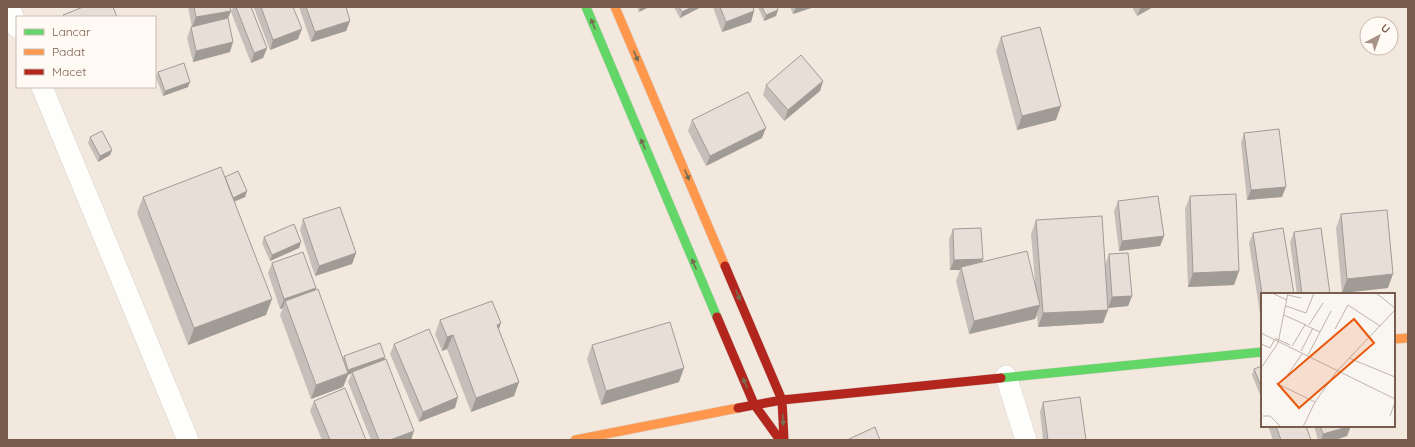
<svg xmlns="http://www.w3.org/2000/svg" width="1415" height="447" font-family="Quicksand,sans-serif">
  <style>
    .residential { fill: #f2e8de; fill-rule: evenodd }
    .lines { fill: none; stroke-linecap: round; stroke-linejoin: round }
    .street-casing { stroke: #d7d1cb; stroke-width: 22 }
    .fast-casing { stroke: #d9d2cb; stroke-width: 10 }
    .slow-casing { stroke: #d9d2cb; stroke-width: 10 }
    .jam-casing { stroke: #d9d2cb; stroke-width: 10 }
    .street { stroke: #fefefd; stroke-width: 21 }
    .fast { stroke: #63d668; stroke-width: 9 }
    .slow { stroke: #ff974d; stroke-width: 9 }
    .jam { stroke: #b3261e; stroke-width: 9 }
    .wall { fill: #c6bfb9 }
    .shaded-wall { fill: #a19b96 }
    .building { fill: #e6ded7; stroke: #a19b96 }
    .oneway { fill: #776e51 }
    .inset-road { fill: none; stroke: #c2b3aa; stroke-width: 1 }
    .view { fill: #e8590c; fill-opacity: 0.15; stroke: #e8590c; stroke-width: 2 }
    .inset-edge { fill: none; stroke: #7a5c4d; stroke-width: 2 }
  </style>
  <rect width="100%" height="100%" fill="#f9f5f0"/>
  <path class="residential" d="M7 7H1408V440H7ZM17 17H155V87H17ZM1367 24H1391V48H1367ZM1262 294H1394V426H1262Z"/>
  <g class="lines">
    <defs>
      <path id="street" d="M9 7 17 27
        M42 87 188 440
        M1006 376 1026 440"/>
      <path id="fast" d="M586 7 717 317
        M1001 378 1262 352"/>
      <path id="slow" d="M615 7 725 266
        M1394 339 1408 338
        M575 440 738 408"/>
      <path id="jam" d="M725 266 782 400 784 440
        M717 317 754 404 780 440
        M738 408 782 400 1001 378"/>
    </defs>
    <use href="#street" class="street-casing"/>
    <use href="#fast" class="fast-casing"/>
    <use href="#slow" class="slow-casing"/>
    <use href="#jam" class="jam-casing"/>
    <use href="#street" class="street"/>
    <use href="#fast" class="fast"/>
    <use href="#slow" class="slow"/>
    <use href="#jam" class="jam"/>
  </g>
  <path class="wall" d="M188 7H230L228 18 230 52 193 62 187 38 191 27H192Z
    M233 7H251L267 48 263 58 251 63 231 12Z
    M254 7H293L298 39 270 50 254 8Z
    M299 7H346L350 21 346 31 311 42Z
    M637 7H649L639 12Z
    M674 7H701L680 18Z
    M713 7H753L754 11 751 22 722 32Z
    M758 7H777L778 10 776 16 764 21Z
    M790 7H814L793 14Z
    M1132 7H1153L1137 16Z
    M1001 37 1056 120 1017 130 996 51Z
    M158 72 188 87 163 96 156 77Z
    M823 81 820 91 784 121 763 95 766 85Z
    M692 120 762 138 706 166 688 131Z
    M1244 133 1282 197 1247 200 1241 143Z
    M90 137 112 150 110 155 98 162 88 143Z
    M225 177 247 191 245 197 234 202 266 315 188 345 137 213 143 197Z
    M1190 196 1239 271 1234 285 1188 287 1185 209Z
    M1118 201 1164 236 1160 246 1119 251 1114 211Z
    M1341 214 1388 288 1342 293 1336 228Z
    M303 219 356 253 352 264 315 276 300 230Z
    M1036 220 1105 265 1109 254 1132 296 1128 306 1108 308 1103 323 1038 327 1037 315 1035 319 969 334 956 281 960 270H950L949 239 953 229 983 259 981 262 1035 281 1031 234Z
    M1294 232 1330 294H1297L1290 242Z
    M1253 233 1294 294H1262V320H1261L1249 243Z
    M264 237 301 242 299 248 270 261 262 243Z
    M272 263 316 288 315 291 343 358 344 356 385 357 384 360 411 440H371L348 382 352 373 348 375 343 387 311 399 280 315 283 308 280 309 268 273Z
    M440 320 499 329 519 382 514 396 471 412 447 349 442 351 435 334Z
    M394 344 455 408 419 422 390 354Z
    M592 345 679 382 601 405 587 359Z
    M1262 366V394L1260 395 1252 375 1254 369Z
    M1262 399V412L1260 406Z
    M314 401 366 440H322L310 411Z
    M1043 402 1086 440H1043L1040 412Z
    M1268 426H1306L1311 440H1273Z
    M1314 426H1351L1347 436 1335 440H1318Z"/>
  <path class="shaded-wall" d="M641 7H649L639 12Z
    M692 7H701L680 18 682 12Z
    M796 7H814L793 14Z
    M1141 7H1153L1137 16Z
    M778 10 776 16 764 21 766 15Z
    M231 11 227 21 192 27 196 17Z
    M754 11 751 22 722 32 726 22Z
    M350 21 346 31 311 42 315 32Z
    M302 29 298 39 270 50 273 40Z
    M233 42 230 52 193 62 196 51Z
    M267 48 263 58 251 63 254 53Z
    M823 81 820 91 784 121 788 110Z
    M190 82 188 87 163 96 165 91Z
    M1061 106 1056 120 1017 130 1022 116Z
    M766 128 762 138 706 166 710 156Z
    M112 150 110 155 98 162 100 156Z
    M1286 187 1282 197 1247 200 1251 190Z
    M247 191 245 197 230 203 232 198Z
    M1164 236 1160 246 1119 251 1122 241Z
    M301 242 299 248 270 261 272 255Z
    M356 253 352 264 315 276 319 266Z
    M983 259 979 269 961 267 960 270H950L954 260Z
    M1239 271 1234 285 1188 287 1193 273Z
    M1393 274 1388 288 1342 293 1347 279Z
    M316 288 312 298 285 301 283 308 280 309 284 299Z
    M1132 296 1128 306 1108 308 1112 297Z
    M272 299 266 315 188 345 194 328Z
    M1040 305 1035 319 969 334 974 321Z
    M1108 310 1103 323 1038 327 1043 313Z
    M501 323 496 337 497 325Z
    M453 335 447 349 442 351 447 337Z
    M385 357 383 362 352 372V373L348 375 343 387 311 399 316 385 347 374 348 370Z
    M684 368 679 382 601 405 606 391Z
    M519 382 514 396 471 412 476 398Z
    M1262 389V394L1260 395Z
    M458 397 455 408 419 422 423 412Z
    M1351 426 1347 436 1335 440H1321L1323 434Z
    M414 431 411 440H390Z"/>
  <path class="building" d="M83 7H113L117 17H64L63 15Z
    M194 7H230L231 11 196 17Z
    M236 7H251L267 48 254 53Z
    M261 7H293L302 29 273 40Z
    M306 7H346L350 21 315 32Z
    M679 7H692L682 12Z
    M720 7H753L754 11 726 22Z
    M762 7H777L778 10 766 15Z
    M228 18 233 42 196 51 191 27Z
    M1040 27 1061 106 1022 116 1001 37Z
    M801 55 823 81 788 110 766 85Z
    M184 63 190 82 165 91 158 72Z
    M748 92 766 128 710 156 692 120Z
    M1279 129 1286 187 1251 190 1244 133Z
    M102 131 112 150 100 156 90 137Z
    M221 167 272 299 194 328 143 197Z
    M238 171 247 191 233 198 225 177Z
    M1236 194 1239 271 1193 273 1190 196Z
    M1158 196 1164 236 1122 241 1118 201Z
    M340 207 356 253 319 266 303 219Z
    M1387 210 1393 274 1347 279 1341 214Z
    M1102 216 1108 310 1043 313 1036 220Z
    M294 224 301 242 272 255 264 237Z
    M981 228 983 259 954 260 953 229Z
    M1283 228 1294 294H1262L1253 233Z
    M1321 228 1330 294H1302L1294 232Z
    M1027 251 1040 305 974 321 961 267Z
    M303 252 316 288 284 299 272 263Z
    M1128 253 1132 296 1112 297 1109 254Z
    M318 289 348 373 316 385 285 301Z
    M492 301 501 323 497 325 519 382 476 398 453 335 447 337 440 320Z
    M670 322 684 368 606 391 592 345Z
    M429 329 458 397 423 412 394 344Z
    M380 343 385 357 348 370 344 356Z
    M386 359 414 431 390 440H379L352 372Z
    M1262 366V389L1254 369Z
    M345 388 366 440H330L314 401Z
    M1080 397 1086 440H1048L1043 402Z
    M1276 426H1306L1311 440H1281Z
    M1320 426H1351L1323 434Z
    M875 427 880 440H847Z"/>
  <defs><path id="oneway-solid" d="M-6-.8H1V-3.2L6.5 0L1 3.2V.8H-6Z"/></defs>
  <g class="oneway">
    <use href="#oneway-solid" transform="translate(593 24) rotate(-112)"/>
    <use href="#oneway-solid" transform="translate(636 56) rotate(67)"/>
    <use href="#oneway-solid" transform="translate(643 144) rotate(-113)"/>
    <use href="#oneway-solid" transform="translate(687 175) rotate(67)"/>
    <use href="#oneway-solid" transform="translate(694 264) rotate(-113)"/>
    <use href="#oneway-solid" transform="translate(738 295) rotate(67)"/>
    <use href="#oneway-solid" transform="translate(745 383) rotate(-113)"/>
    <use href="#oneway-solid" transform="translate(783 420) rotate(87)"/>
  </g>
  <g transform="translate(1261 293)">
    <rect width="134" height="134" fill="#f9f5f0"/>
    <path class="inset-road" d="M11 0 26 7M115 0 134 15M27 2 40 5M25 13 45 20 53 0M23 22 45 32M48 32 62 10M74 36 87 12 119 33M0 40 134 106M14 45 29 52M0 51 9 55 14 46M31 53 44 32 59 39M40 58 52 35M47 62 70 18M88 65 134 84M0 75 17 50 27 0M26 83 41 61M15 90 54 109M2 123H9L20 134M129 123 134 109M42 134 54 109 76 78 134 17"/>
    <path class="view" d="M93 26 113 50 38 115 17 91Z"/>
    <rect width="134" height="134" class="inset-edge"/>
  </g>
  <rect width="1415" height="447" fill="none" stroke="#7a5c4d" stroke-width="16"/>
  <rect x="16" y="16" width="140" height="72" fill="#fffaf3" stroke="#cabbb1"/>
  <rect x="24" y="29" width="20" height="6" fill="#63d668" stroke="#cabbb1"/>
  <text x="52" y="36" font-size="12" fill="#7a5c4d">Lancar</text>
  <rect x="24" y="49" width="20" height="6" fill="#ff974d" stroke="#cabbb1"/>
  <text x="52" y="56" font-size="12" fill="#7a5c4d">Padat</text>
  <rect x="24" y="69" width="20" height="6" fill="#b3261e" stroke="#cabbb1"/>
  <text x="52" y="76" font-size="12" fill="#7a5c4d">Macet</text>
  <g transform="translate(1379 36) rotate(41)"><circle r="19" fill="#fffaf3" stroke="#cabbb1"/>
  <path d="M0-3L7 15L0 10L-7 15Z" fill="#a69286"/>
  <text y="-6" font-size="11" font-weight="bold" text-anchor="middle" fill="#7a5c4d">U</text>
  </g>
</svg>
